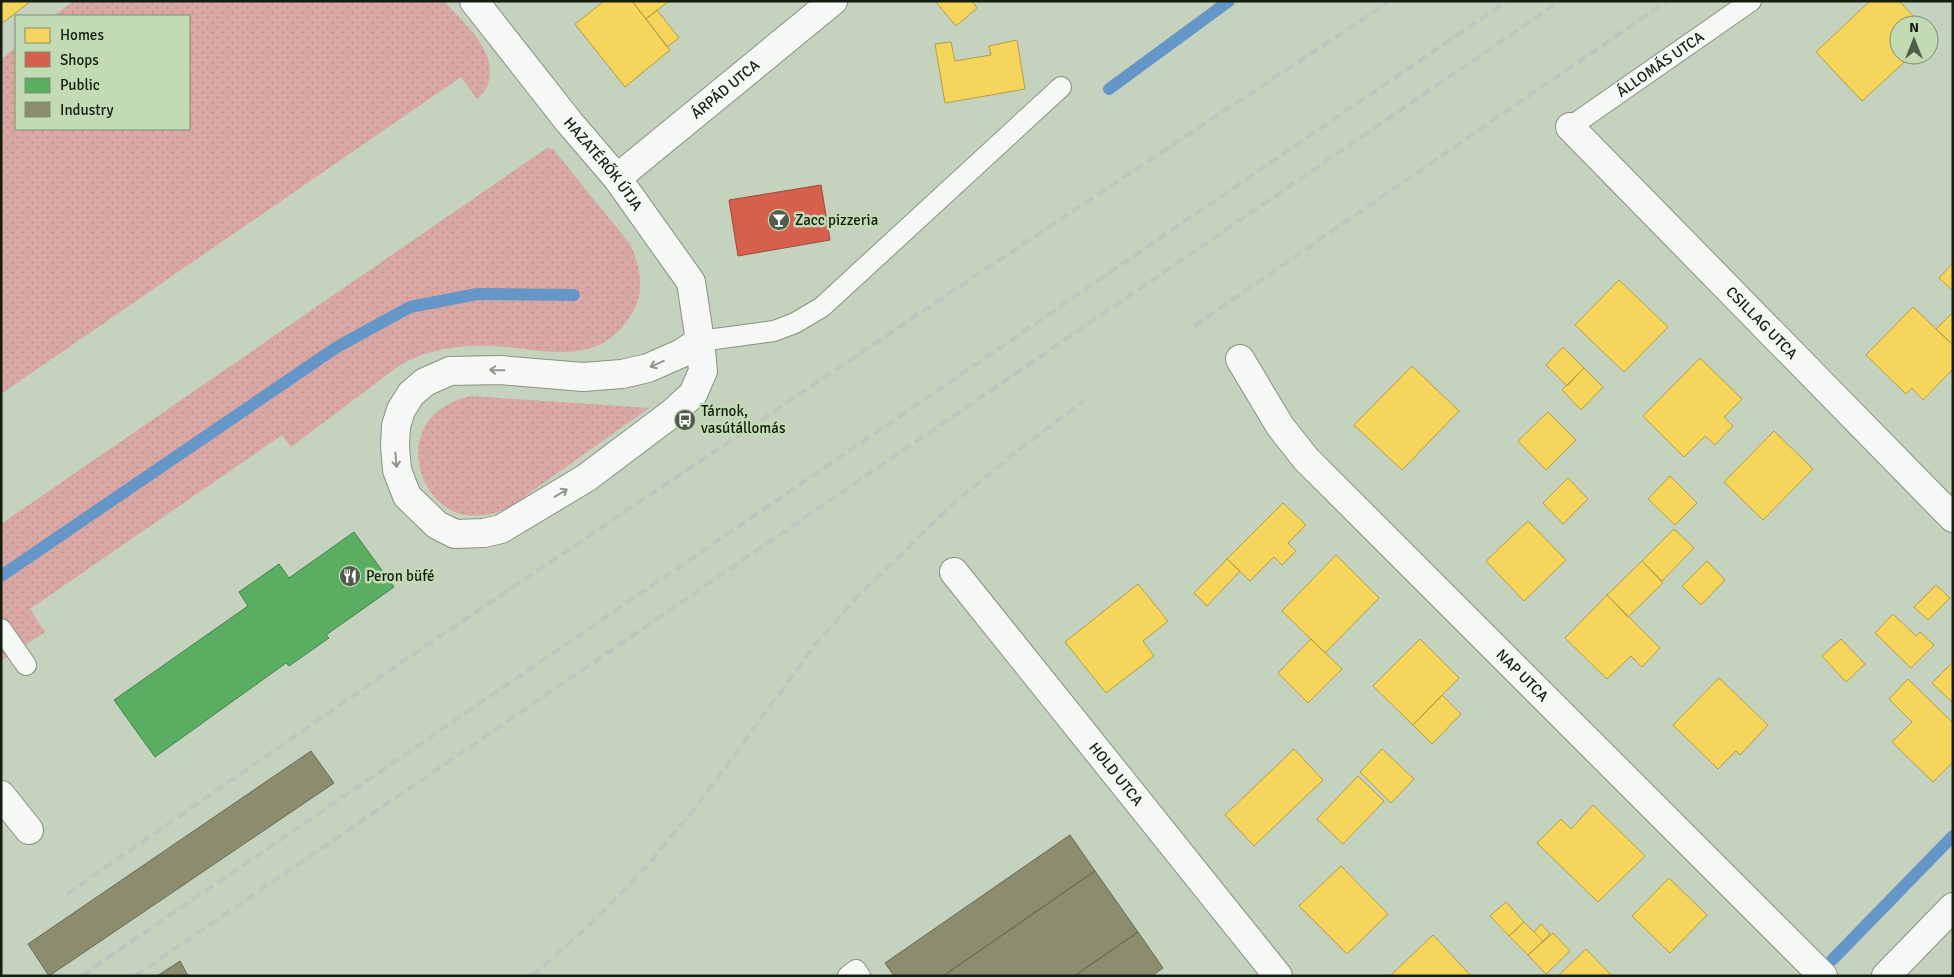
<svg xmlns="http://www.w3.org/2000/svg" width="1954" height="977" viewBox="0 0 1954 977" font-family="Signika,sans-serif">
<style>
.grass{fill:url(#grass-dots)}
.homes{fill:#f6d55c;stroke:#b29e45}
.shops{fill:#d6604d;stroke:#9c4c3a}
.public{fill:#5aae61;stroke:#458248}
.industry{fill:#8c8c6e;stroke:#686b52}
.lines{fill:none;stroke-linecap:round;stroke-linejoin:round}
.stream{stroke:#6496c8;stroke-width:12}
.lane-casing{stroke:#889282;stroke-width:22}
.street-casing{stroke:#889282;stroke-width:30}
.secondary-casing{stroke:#889282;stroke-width:30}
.lane{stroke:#f6f8f5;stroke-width:20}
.street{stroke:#f6f8f5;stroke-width:28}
.secondary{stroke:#f6f8f5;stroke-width:28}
.rail{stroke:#c1c5bf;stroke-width:4;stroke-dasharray:10 5;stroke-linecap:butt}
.oneway{stroke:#90958e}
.labels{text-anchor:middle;stroke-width:5;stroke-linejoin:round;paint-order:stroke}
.street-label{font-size:15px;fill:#141d0f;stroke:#c2dbb4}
.poi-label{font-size:15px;fill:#141d0f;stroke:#c2dbb4;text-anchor:start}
</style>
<defs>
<pattern id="grass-dots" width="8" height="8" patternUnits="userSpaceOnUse" patternTransform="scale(1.25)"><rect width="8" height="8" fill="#d9a8a4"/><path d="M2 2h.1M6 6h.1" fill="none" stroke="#b9908c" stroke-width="1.8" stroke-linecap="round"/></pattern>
</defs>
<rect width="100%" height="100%" fill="#c5d2bd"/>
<!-- grass -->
<path class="grass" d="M74 1H444C463 23 499 51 488 84 486 90 481 95 477 99L461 77 1 394V60L16 47V129H189V16H53Z
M547 148 553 149 630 244C640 266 646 290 632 313 595 377 531 342 473 346 447 347 423 352 400 365L291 447 282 435 30 609 45 632 1 661V524Z
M471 396 649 408 507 509C490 515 472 519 455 512 422 498 406 450 429 420 439 407 455 400 471 396Z"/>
<!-- homes -->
<path class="homes" d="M1 1H31L1 24Z
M604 1H632L670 50 625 87 575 24Z
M632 1H669L646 19Z
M935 1H972L977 8 956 26Z
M1870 1H1899L1922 25H1899V55H1912L1862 101 1816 52Z
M657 10 679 38 667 47 646 19Z
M1017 40 1025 89 945 103 935 44 951 42 955 61 991 55 989 46Z
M1953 263V291L1939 278Z
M1619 280 1668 327 1624 372 1575 325Z
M1913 307 1953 345V369L1923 400 1912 388 1906 394 1866 355Z
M1953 312V345L1936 329Z
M1563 347 1584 368 1567 386 1546 365Z
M1700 358 1742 399 1724 417 1733 426 1715 445 1705 436 1684 457 1643 416Z
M1412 366 1459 411 1402 470 1354 425Z
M1584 368 1603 387 1581 410 1562 390Z
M1548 412 1576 440 1546 470 1518 441Z
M1774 431 1813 469 1763 520 1724 482Z
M1670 476 1697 503 1675 525 1648 499Z
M1568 478 1588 499 1563 524 1543 503Z
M1283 503 1306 525 1288 543 1296 551 1282 565 1274 557 1250 581 1227 559Z
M1528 521 1566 560 1524 601 1486 561Z
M1674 529 1694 548 1662 581 1642 561Z
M1336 555 1379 598 1325 653 1282 611Z
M1227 559 1240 571 1207 606 1194 593Z
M1642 561 1663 583 1628 617 1607 595Z
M1707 561 1725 580 1701 605 1682 586Z
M1138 584 1168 621 1143 641 1154 656 1106 693 1065 642Z
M1936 585 1950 598 1928 620 1914 607Z
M1607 595 1660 648 1642 667 1631 656 1607 679 1565 638Z
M1893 614 1916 636 1920 632 1934 645 1911 668 1875 633Z
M1311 639 1342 669 1308 703 1278 673Z
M1420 639 1459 678 1413 725 1373 686Z
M1841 639 1865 664 1846 682 1822 656Z
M1953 662V703L1932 683Z
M1719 678 1768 725 1740 755 1736 751 1718 769 1673 725Z
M1908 679 1953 723V762L1933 782 1892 742 1912 722 1889 699Z
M1442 695 1461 714 1432 744 1413 725Z
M1294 749 1323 780 1254 846 1225 815Z
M1382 749 1414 779 1391 803 1360 772Z
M1358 776 1384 801 1343 844 1317 819Z
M1593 805 1645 856 1598 902 1537 843 1561 819 1571 829Z
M1341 866 1388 914 1347 954 1299 906Z
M1669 878 1707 915 1670 953 1632 916Z
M1506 902 1524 922 1509 936 1490 916Z
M1524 922 1543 941 1528 955 1509 936Z
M1541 924 1550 934 1543 941 1534 932Z
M1553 933 1570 951 1546 974 1528 955Z
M1433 935 1471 976H1390Z
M1586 949 1612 976H1558Z"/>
<!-- shops -->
<path class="shops" d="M821 185 830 240 738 256 729 200Z"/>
<!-- public -->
<path class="public" d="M354 532 394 587 326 635 329 638 289 666 286 663 155 757 114 700 248 606 239 592 279 564 289 578Z"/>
<!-- industry -->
<path class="industry" d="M311 751 334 783 49 976 28 944Z
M1070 835 1095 871 943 976H894L885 963Z
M1095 871 1138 932 1074 976H943Z
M1138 932 1163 968 1152 976H1074Z
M180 961 188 976H157Z"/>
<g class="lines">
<!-- stream -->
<path class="stream" d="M1109 89 1229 1
M1 576 337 347 410 307 477 294 574 295
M1832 960 1953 836"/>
<!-- lane casing -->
<g class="lane-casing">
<g id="lane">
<path id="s1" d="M1570 127 1751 1"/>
<path d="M700 341 774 331 795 323 822 307 1061 87"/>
<path d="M1 629 26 665"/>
<path d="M848 976 856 970 860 976"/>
</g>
</g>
<!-- street casing -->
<g class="street-casing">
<g id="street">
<path id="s2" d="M474 1 569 122 617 178 691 282 700 341 703 371 693 394 671 414 586 478 501 529 484 533 455 534 437 525 407 496 397 470 395 446 396 426 401 410 411 394 425 382 450 371 499 370 583 377 622 374 648 368 682 353 700 341"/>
<path id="s3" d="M1570 127 1953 518"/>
<path id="s4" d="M617 178 833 1"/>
<path id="s5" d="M1240 359 1280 426 1306 459 1823 976"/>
<path id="s6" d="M954 572 1278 976"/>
<path d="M1 795 29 830"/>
</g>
</g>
<!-- secondary casing -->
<g class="secondary-casing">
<path id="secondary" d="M1886 976 1953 907"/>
</g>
<!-- lane -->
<use href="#lane" class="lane"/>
<!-- street -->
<use href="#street" class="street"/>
<!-- secondary -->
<use href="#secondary" class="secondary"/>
<!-- rail -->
<path class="rail" d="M1194 326 1667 1
M67 894 415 653 996 262 1390 1
M81 976 1507 1
M135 976 1560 1
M532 976 594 921 647 866 699 803 815 645 859 595 956 501 1020 449 1084 401"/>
</g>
<!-- one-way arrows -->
<defs><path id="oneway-shaft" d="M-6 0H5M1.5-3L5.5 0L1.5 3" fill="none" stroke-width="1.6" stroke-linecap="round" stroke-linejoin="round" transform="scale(1.25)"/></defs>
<g class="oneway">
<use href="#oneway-shaft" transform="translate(657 364) rotate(156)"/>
<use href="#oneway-shaft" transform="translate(497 370) rotate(-179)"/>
<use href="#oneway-shaft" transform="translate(396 460) rotate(85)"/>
<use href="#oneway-shaft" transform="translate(561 493) rotate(-31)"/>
</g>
<!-- icons -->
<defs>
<g id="bar-disc" transform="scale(1.125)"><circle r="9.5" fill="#525c4c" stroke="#c2dbb4"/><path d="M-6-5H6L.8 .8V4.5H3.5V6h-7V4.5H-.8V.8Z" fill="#fff"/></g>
<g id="bus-disc" transform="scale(1.125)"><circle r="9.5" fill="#525c4c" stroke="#c2dbb4"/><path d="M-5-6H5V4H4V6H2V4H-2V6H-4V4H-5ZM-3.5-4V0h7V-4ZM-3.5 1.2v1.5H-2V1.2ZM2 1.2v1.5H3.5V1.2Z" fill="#fff"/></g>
<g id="restaurant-disc" transform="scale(1.125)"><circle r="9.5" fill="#525c4c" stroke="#c2dbb4"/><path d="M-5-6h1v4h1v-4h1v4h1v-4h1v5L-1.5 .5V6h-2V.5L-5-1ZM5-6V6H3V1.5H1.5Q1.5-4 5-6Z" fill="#fff"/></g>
</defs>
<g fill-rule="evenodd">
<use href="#bar-disc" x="779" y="220"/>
<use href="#bus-disc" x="685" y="420"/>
<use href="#restaurant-disc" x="350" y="576"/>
</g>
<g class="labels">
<!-- street labels -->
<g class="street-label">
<text dy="5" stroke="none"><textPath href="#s1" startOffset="110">ÁLLOMÁS UTCA</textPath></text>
<text dy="5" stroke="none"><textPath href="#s4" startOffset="140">ÁRPÁD UTCA</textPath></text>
<text dy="5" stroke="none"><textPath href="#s2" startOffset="208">HAZATÉRŐK ÚTJA</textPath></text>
<text dy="5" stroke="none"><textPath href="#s3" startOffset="274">CSILLAG UTCA</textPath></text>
<text dy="5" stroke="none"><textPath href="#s5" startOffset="426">NAP UTCA</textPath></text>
<text dy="5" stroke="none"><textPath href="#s6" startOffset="259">HOLD UTCA</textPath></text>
</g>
<!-- poi labels -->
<g class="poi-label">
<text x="795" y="225">Zacc pizzeria</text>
<text x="701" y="416">Tárnok,<tspan x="701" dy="17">vasútállomás</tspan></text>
<text x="366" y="581">Peron büfé</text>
</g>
</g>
<!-- border -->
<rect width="1954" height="977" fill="none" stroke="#141d0f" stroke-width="5"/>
<!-- legend -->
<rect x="15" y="15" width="175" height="115" fill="#c2dbb4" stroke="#7c8f72"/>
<rect x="25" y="28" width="25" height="15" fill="#f6d55c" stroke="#7c8f72"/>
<text x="60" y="40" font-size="15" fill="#141d0f">Homes</text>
<rect x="25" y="52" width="25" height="15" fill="#d6604d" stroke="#7c8f72"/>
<text x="60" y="65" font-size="15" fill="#141d0f">Shops</text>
<rect x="25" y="78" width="25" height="15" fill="#5aae61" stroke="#7c8f72"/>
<text x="60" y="90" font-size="15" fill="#141d0f">Public</text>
<rect x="25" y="102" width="25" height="15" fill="#8c8c6e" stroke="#7c8f72"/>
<text x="60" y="115" font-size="15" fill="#141d0f">Industry</text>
<!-- north arrow -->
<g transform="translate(1914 40)"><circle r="24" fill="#c2dbb4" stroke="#7c8f72"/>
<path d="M0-4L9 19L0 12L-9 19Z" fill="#525c4c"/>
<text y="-8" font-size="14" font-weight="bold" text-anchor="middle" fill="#141d0f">N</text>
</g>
</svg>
